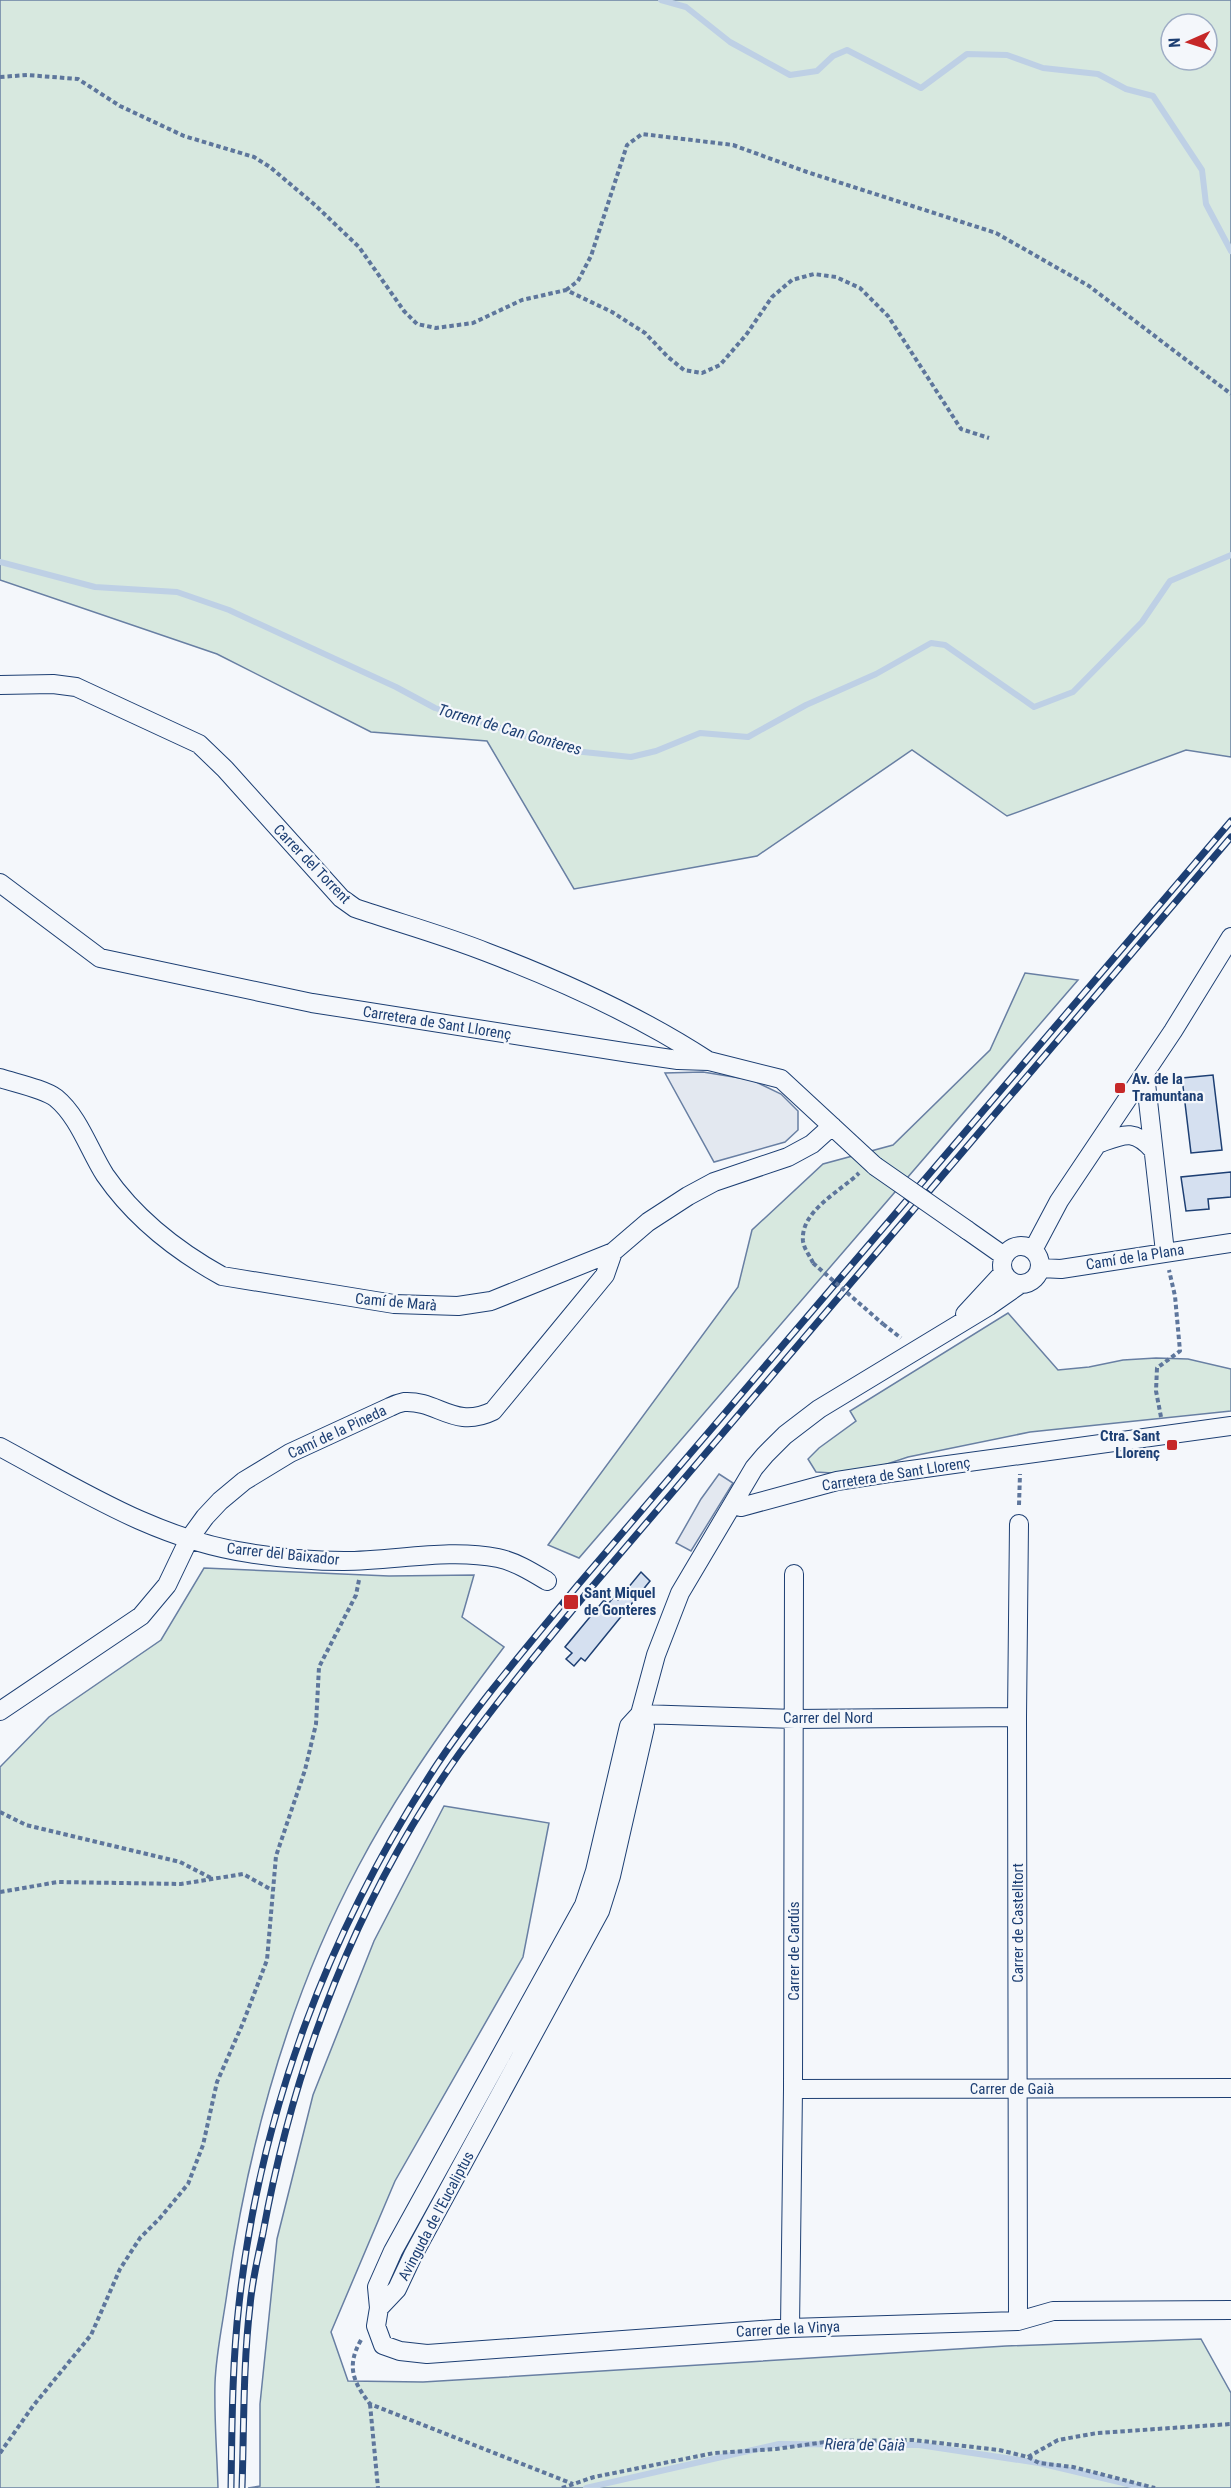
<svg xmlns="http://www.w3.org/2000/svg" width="1231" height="2488" viewBox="0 0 1231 2488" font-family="'Roboto Condensed',sans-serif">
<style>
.green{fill:#d7e8df;stroke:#687fa3;stroke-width:1.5;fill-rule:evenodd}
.parking{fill:#e3e8f0;stroke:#687fa3;stroke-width:1.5}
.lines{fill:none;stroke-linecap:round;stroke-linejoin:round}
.stream{stroke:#bed0e5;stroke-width:6}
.building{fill:#d5e0f0;stroke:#1d3f73;stroke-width:1.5}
.street-casing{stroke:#1d3f73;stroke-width:20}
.path{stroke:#5e769c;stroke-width:4;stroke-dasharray:4.5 3;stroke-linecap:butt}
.street{stroke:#f4f7fb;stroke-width:18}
.rail-casing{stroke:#1d3f73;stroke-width:7}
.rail{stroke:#f4f7fb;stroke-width:4.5;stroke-dasharray:14;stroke-linecap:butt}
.street-bridge-casing{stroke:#1d3f73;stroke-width:20;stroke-linecap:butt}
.path-bridge{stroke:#5e769c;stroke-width:4;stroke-dasharray:4.5 3;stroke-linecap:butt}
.street-bridge{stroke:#f4f7fb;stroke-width:18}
.poi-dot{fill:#c62828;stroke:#f4f7fb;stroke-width:2}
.labels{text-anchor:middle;stroke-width:4.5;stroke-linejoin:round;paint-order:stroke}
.street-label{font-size:15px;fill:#1d3f73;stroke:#f4f7fb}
.poi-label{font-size:15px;font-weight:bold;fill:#1d3f73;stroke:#f4f7fb;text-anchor:start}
.water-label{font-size:16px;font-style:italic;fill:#1d3f73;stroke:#f4f7fb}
</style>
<rect width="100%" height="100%" fill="#f4f7fb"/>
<!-- green -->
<path class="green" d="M0 0H1231V757L1186 750 1007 816 912 750 757 856 574 889 487 741 371 732 217 654 0 580ZM1171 24H1207V60H1171Z
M1025 973 1078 980 579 1558 548 1545 738 1287 752 1230 823 1164 893 1145 990 1050Z
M1008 1313 1058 1370 1089 1367 1123 1360 1156 1358 1188 1359 1231 1369V1411L1030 1432 908 1457 878 1467 832 1473 816 1472 808 1459 819 1448 856 1421 850 1411Z
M204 1568 389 1576 474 1575 462 1617 504 1647C451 1717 399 1789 358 1867 288 1999 248 2145 227 2293 223 2322 216 2353 215 2383 214 2418 217 2453 218 2488H0V1767L49 1717 161 1640Z
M444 1806 549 1823 523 1957 395 2181 331 2332 348 2381 423 2382 1006 2346 1201 2339 1231 2393V2488H248L260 2486V2404L277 2239 313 2095 374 1941Z"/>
<!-- parking -->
<path class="parking" d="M703 1072 752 1080 781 1094 798 1111V1130L785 1142 714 1162 665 1073Z
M719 1474 733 1483 691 1551 676 1543 701 1499Z"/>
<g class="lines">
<!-- stream -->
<path class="stream" d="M661 0 686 7 730 42 790 75 817 71 833 56 847 50 921 88 967 54 1007 55 1043 68 1098 74 1126 89 1153 96 1202 170 1206 204 1231 251
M0 562 95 587 177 592 229 610 396 687 435 708 574 751 631 757 656 751 700 733 748 737 806 705 876 674 931 643 945 645 1034 707 1073 692 1142 622 1170 581 1231 555
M586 2488 779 2444 919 2445 1039 2463 1144 2488"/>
</g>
<!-- building -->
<path class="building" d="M1213 1075 1222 1150 1191 1153 1182 1078Z
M1231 1172V1197L1208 1199 1209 1209 1186 1211 1181 1177Z
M641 1572 650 1581 585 1661 581 1658 574 1666 566 1659 572 1653 565 1647 604 1600 608 1604 614 1597 618 1600Z"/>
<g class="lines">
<!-- street casing -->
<g class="street-casing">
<path id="street" d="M0 685 53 684 76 687 199 744 225 769 341 898 355 908C399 923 443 935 486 952 562 981 638 1015 707 1060
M0 883 100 958 312 1003 630 1053 678 1060 709 1061 781 1079 875 1166
M1145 1074 1165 1252
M0 1078C15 1083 44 1089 56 1098 79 1117 89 1150 105 1175 134 1217 177 1251 222 1276L394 1304 458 1306 491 1301 613 1252 648 1222 688 1196 714 1182 788 1157 812 1144 832 1126
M1100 1143C1125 1134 1134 1129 1153 1150
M967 1230 1004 1256
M1002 1265a19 19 0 1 1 38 0a19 19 0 1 1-38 0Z
M1033 1250 1059 1201 1173 1031 1231 937
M1040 1268 1061 1269 1231 1243
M1019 1285 989 1306 819 1409 785 1435 765 1455 754 1468 680 1593 656 1655 640 1714 629 1726 595 1871 584 1905 393 2251 377 2287 379 2308 376 2326 383 2345 400 2351 427 2354 790 2328 1018 2321 1053 2311 1231 2310
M965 1314 1003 1273
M0 1447C80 1490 158 1540 249 1553 280 1558 313 1561 344 1561 395 1561 448 1548 498 1558 516 1562 532 1572 547 1581
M733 1505 741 1507 837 1481 889 1473 1231 1426
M0 1711 141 1616 167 1585 189 1539 205 1517 220 1501 244 1481 290 1453 390 1407C394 1405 399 1403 404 1402 438 1400 454 1430 493 1411L605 1275 613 1252
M640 1714 795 1719 1017 1717
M793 2089 1231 2088
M379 2308 397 2289 413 2255 600 1911 611 1876 645 1727 640 1714
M1018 2321 1017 1717 1019 1524
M790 2328 793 2089 794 1574"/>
</g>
<!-- path -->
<path class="path" d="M0 77 27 75 78 79 120 106 184 136 254 157 270 167 315 205 359 247 404 311 417 324 436 328 473 323 522 300 566 290 612 312 645 333 668 357 684 370 702 373 720 365 746 335 772 297 792 280 814 274 836 277 860 288 888 316 961 429 989 438
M566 290 578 281 591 256 627 145 642 134 733 145 807 172 996 233 1089 286 1231 394
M813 1263C810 1256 804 1249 803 1241 800 1211 841 1191 859 1173
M883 1324 901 1338
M1161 1417 1156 1391 1157 1368 1180 1351 1175 1296 1169 1270
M1019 1505 1020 1474
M0 1812 26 1825 180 1862 213 1879
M0 1892 58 1882 181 1884 243 1874 272 1890
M361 2340C346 2366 353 2382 370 2404L573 2484
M370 2404 378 2488
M0 2453 33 2406 91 2335 120 2269 140 2238 160 2218 188 2184 203 2145 217 2082 243 2023 267 1960 276 1856 305 1770 316 1724 319 1667 356 1595 359 1580
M1028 2457 1058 2440 1097 2433 1231 2424
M562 2488 594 2477 714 2453 776 2449 832 2441 913 2440 999 2450 1028 2457 1039 2463 1073 2467 1155 2488"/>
<!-- street -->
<use href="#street" class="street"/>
<!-- rail casing -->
<g class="rail-casing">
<path id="rail" d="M231 2488C232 2427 232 2365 239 2304 260 2111 330 1928 436 1766 478 1703 529 1645 577 1586L1231 821
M242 2488C244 2428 243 2366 250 2306 252 2281 258 2257 263 2233 294 2062 358 1896 459 1754 499 1699 542 1647 585 1595L1231 837"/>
</g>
<!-- rail -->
<use href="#rail" class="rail"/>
<!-- street-bridge casing -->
<g class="street-bridge-casing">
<path id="street-bridge" d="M875 1166 967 1230"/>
</g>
<!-- path-bridge -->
<path class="path-bridge" d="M813 1263 883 1324"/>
<!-- street-bridge -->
<use href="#street-bridge" class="street-bridge"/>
</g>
<!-- markers -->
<g class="poi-dot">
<rect x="1114" y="1082" width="12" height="12" rx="3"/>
<rect x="1166" y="1439" width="12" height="12" rx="3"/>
<rect x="563" y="1594" width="16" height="16" rx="3"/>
</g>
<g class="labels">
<!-- street labels -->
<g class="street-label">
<text transform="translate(312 864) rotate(46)" y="5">Carrer del Torrent</text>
<text transform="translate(437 1023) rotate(9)" y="5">Carretera de Sant Llorenç</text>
<text transform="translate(1135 1257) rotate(-9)" y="5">Camí de la Plana</text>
<text transform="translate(396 1302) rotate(5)" y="5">Camí de Marà</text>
<text transform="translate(337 1432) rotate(-25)" y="5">Camí de la Pineda</text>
<text transform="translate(896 1474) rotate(-9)" y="5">Carretera de Sant Llorenç</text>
<text transform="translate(283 1554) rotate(6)" y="5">Carrer del Baixador</text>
<text x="828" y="1723">Carrer del Nord</text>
<text transform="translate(1018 1923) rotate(-90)" y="5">Carrer de Castelltort</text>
<text transform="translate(794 1951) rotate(-90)" y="5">Carrer de Cardús</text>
<text x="1012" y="2094">Carrer de Gaià</text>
<text transform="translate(436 2216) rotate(-62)" y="5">Avinguda de l'Eucaliptus</text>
<text transform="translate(788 2329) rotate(-3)" y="5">Carrer de la Vinya</text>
</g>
<!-- poi labels -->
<g class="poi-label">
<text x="1132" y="1084">Av. de la<tspan x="1132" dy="17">Tramuntana</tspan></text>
<text x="1160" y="1441" text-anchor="end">Ctra. Sant<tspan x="1160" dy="17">Llorenç</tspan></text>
<text x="584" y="1598">Sant Miquel<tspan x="584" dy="17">de Gonteres</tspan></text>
</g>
<!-- water labels -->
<g class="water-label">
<text transform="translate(510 729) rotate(16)" y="6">Torrent de Can Gonteres</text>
<text transform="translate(865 2444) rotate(1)" y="6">Riera de Gaià</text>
</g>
</g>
<!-- north arrow -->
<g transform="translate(1189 42) rotate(267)"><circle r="28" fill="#f4f7fb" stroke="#9eadc5" stroke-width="1.5"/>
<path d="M0-4.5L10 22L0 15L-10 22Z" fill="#c62828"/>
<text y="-9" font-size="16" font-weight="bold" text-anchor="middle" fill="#1d3f73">N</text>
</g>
</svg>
